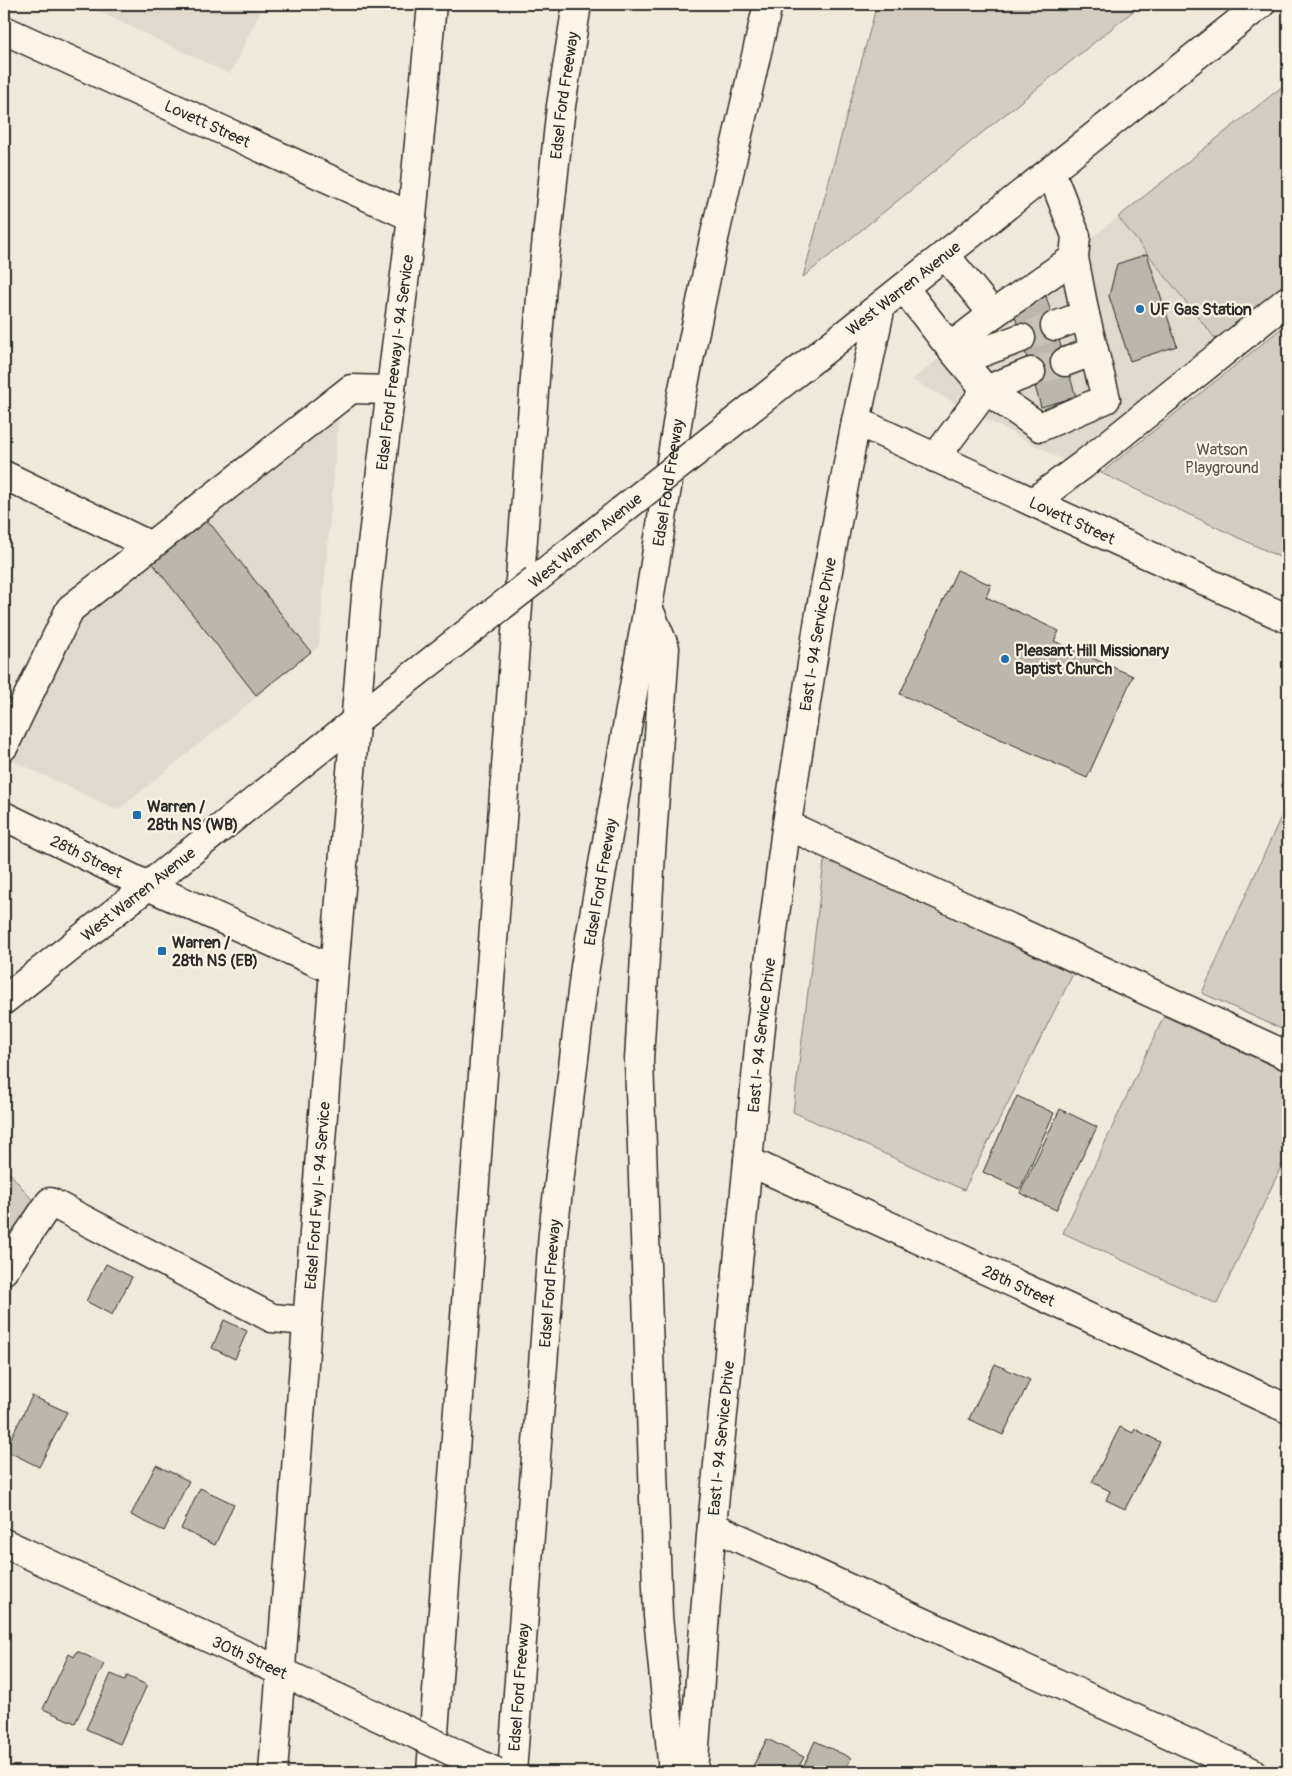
<svg xmlns="http://www.w3.org/2000/svg" width="1292" height="1776" viewBox="0 0 1292 1776" font-family="Pangolin,sans-serif">
<style>
.built{fill:#e0dacc}
.green{fill:#d2cdc0;stroke:#7e7c76}
.building{fill:#bcb7ac;stroke:#2b2b2b}
.lines{fill:none;stroke-linecap:round;stroke-linejoin:round}
.minor-tunnel{stroke:#c8c3b7;stroke-width:28;stroke-dasharray:28 14;stroke-linecap:butt}
.minor-casing{stroke:#2b2b2b;stroke-width:31}
.major-casing{stroke:#2b2b2b;stroke-width:31}
.highway-casing{stroke:#2b2b2b;stroke-width:31}
.minor{stroke:#fcf5e5;stroke-width:28}
.major{stroke:#fcf5e5;stroke-width:28}
.highway{stroke:#fcf5e5;stroke-width:28}
.minor-bridge-casing{stroke:#2b2b2b;stroke-width:31;stroke-linecap:butt}
.major-bridge-casing{stroke:#2b2b2b;stroke-width:31;stroke-linecap:butt}
.minor-bridge{stroke:#fcf5e5;stroke-width:28}
.major-bridge{stroke:#fcf5e5;stroke-width:28}
.poi-dot{fill:#1f6fb2;stroke:#fcf5e5;stroke-width:2}
.labels{text-anchor:middle;stroke-width:4.5;stroke-linejoin:round;paint-order:stroke}
.street-label{font-size:16px;fill:#2b2b2b;stroke:#fcf5e5}
.poi-label{font-size:16px;font-weight:bold;fill:#2b2b2b;stroke:#fcf5e5;text-anchor:start}
.park-label{font-size:16px;fill:#555450;stroke:#fcf5e5}
</style>
<rect width="100%" height="100%" fill="#efe9da"/>
<filter id="ink" filterUnits="userSpaceOnUse"><feTurbulence type="fractalNoise" baseFrequency=".02" numOctaves="2"/><feDisplacementMap in="SourceGraphic" scale="10" xChannelSelector="R" yChannelSelector="G"/><feConvolveMatrix kernelMatrix="1 2 1 2 8 2 1 2 1" color-interpolation-filters="sRGB"/></filter>
<g filter="url(#ink)">
<!-- built -->
<path class="built" d="M83 4H264L230 74Z
M1118 217 1218 342 1069 463 912 380Z
M339 415 319 646 118 810 9 759 77 615Z"/>
<!-- green -->
<path class="green" d="M877 4H1142L803 277Z
M1288 82V286L1218 342 1118 217Z
M1288 323V561L1101 473Z
M1288 801V1032L1202 993Z
M825 854 1075 970 964 1190 793 1112Z
M1164 1016 1288 1073V1152L1217 1304 1063 1233Z
M4 1166 39 1208 4 1256Z"/>
<!-- building -->
<path class="building" d="M1147 254 1177 346 1130 361 1109 296 1117 264Z
M1046 296 1076 397 1041 407 1012 306Z
M205 517 311 652 256 695 150 560Z
M957 570 991 585 986 597 1059 631 1054 641 1133 676 1087 778 900 694Z
M1017 1096 1054 1113 1020 1189 983 1172Z
M1060 1109 1097 1127 1056 1210 1020 1193Z
M106 1264 132 1277 112 1315 86 1301Z
M224 1320 247 1331 235 1359 212 1348Z
M995 1364 1030 1380 1003 1435 969 1419Z
M32 1396 67 1412 39 1467 5 1450Z
M1120 1427 1133 1433 1135 1429 1160 1442 1125 1509 1106 1500 1110 1491 1092 1482Z
M156 1465 189 1481 164 1531 131 1515Z
M200 1488 234 1504 215 1545 181 1529Z
M77 1651 104 1664 75 1723 43 1709 69 1654 74 1657Z
M111 1674 125 1680 127 1676 147 1685 120 1744 86 1729Z
M767 1739 804 1757 796 1772H750Z
M815 1741 851 1758 844 1772H801Z"/>
<g class="lines">
<!-- minor-tunnel -->
<path class="minor-tunnel" d="M1021 338 1055 326
M1031 372 1065 362"/>
<!-- minor casing -->
<g class="minor-casing">
<g id="minor">
<path id="s1" d="M4 30 412 217"/>
<path d="M945 255 993 314"/>
<path d="M904 288 944 340 986 390 1040 427 1106 399 1085 315 1074 258 1076 236 1051 172"/>
<path d="M1055 326 1085 315"/>
<path d="M950 347 993 314 1074 258"/>
<path d="M961 360 1021 338"/>
<path d="M1065 362 1094 351"/>
<path id="s2" d="M856 421 1288 619"/>
<path d="M935 458 986 390 1031 372"/>
<path d="M4 475 151 546"/>
<path d="M1033 502 1083 465 1288 300"/>
<path d="M4 746 70 609 351 389 391 390"/>
<path id="s3" d="M4 816 148 886 334 970"/>
<path d="M787 825 1288 1056"/>
<path id="s4" d="M748 1161 1288 1409"/>
<path d="M4 1270 50 1202 272 1318 307 1321"/>
<path d="M712 1526 1252 1772"/>
<path id="s5" d="M4 1543 338 1698"/>
</g>
</g>
<!-- major casing -->
<g class="major-casing">
<g id="major">
<path id="s6" d="M802 368 1261 4"/>
<path d="M535 580 621 511"/>
<path id="s7" d="M4 1000 397 688"/>
<path id="s8" d="M273 1772 334 970 367 585 412 217 432 4"/>
<path id="s9" d="M693 1772 711 1535 748 1161 761 1026 785 836 820 613 856 421 881 306"/>
</g>
</g>
<!-- highway casing -->
<g class="highway-casing">
<g id="highway">
<path d="M648 607 665 648 651 853 639 1060 658 1616 673 1772"/>
<path id="s10" d="M431 1772 542 284 561 106 577 4"/>
<path id="s11" d="M512 1772 553 1233 585 967 648 607 681 399 715 234 768 4"/>
</g>
</g>
<!-- minor -->
<use href="#minor" class="minor"/>
<!-- major -->
<use href="#major" class="major"/>
<!-- highway -->
<use href="#highway" class="highway"/>
<!-- minor-bridge casing -->
<g class="minor-bridge-casing">
<path id="minor-bridge" d="M338 1698 496 1772"/>
</g>
<!-- major-bridge casing -->
<g class="major-bridge-casing">
<path id="major-bridge" d="M621 511 802 368
M397 688 535 580"/>
</g>
<!-- minor-bridge -->
<use href="#minor-bridge" class="minor-bridge"/>
<!-- major-bridge -->
<use href="#major-bridge" class="major-bridge"/>
</g>
</g>
<!-- markers -->
<g class="poi-dot">
<circle cx="1140" cy="309" r="5"/>
<circle cx="1005" cy="659" r="5"/>
<rect x="132" y="810" width="10" height="10" rx="2.5"/>
<rect x="157" y="946" width="10" height="10" rx="2.5"/>
</g>
<g class="labels">
<!-- street labels -->
<g class="street-label">
<text dy="6" stroke="none"><textPath href="#s10" startOffset="1682">Edsel Ford Freeway</textPath></text>
<text dy="6" stroke="none"><textPath href="#s1" startOffset="224">Lovett Street</textPath></text>
<text dy="6" stroke="none"><textPath href="#s6" startOffset="129">West Warren Avenue</textPath></text>
<text dy="6" stroke="none"><textPath href="#s8" startOffset="1415">Edsel Ford Freeway I- 94 Service</textPath></text>
<text dy="6" stroke="none"><textPath href="#s11" startOffset="1300">Edsel Ford Freeway</textPath></text>
<text dy="6" stroke="none"><textPath href="#s2" startOffset="238">Lovett Street</textPath></text>
<text transform="translate(585 540) rotate(-39)" y="6">West Warren Avenue</text>
<text dy="6" stroke="none"><textPath href="#s9" startOffset="1145">East I- 94 Service Drive</textPath></text>
<text dy="6" stroke="none"><textPath href="#s3" startOffset="92">28th Street</textPath></text>
<text dy="6" stroke="none"><textPath href="#s11" startOffset="895">Edsel Ford Freeway</textPath></text>
<text dy="6" stroke="none"><textPath href="#s7" startOffset="171">West Warren Avenue</textPath></text>
<text dy="6" stroke="none"><textPath href="#s9" startOffset="740">East I- 94 Service Drive</textPath></text>
<text dy="6" stroke="none"><textPath href="#s8" startOffset="578">Edsel Ford Fwy I- 94 Service</textPath></text>
<text dy="6" stroke="none"><textPath href="#s11" startOffset="490">Edsel Ford Freeway</textPath></text>
<text dy="6" stroke="none"><textPath href="#s4" startOffset="298">28th Street</textPath></text>
<text dy="6" stroke="none"><textPath href="#s9" startOffset="335">East I- 94 Service Drive</textPath></text>
<text dy="6" stroke="none"><textPath href="#s5" startOffset="271">30th Street</textPath></text>
<text dy="6" stroke="none"><textPath href="#s11" startOffset="85">Edsel Ford Freeway</textPath></text>
</g>
<!-- poi labels -->
<g class="poi-label">
<text x="1150" y="315">UF Gas Station</text>
<text x="1015" y="656">Pleasant Hill Missionary<tspan x="1015" dy="18">Baptist Church</tspan></text>
<text x="147" y="812">Warren /<tspan x="147" dy="18">28th NS (WB)</tspan></text>
<text x="172" y="948">Warren /<tspan x="172" dy="18">28th NS (EB)</tspan></text>
</g>
<!-- park labels -->
<g class="park-label">
<text x="1222" y="455">Watson<tspan x="1222" dy="18">Playground</tspan></text>
</g>
</g>
<!-- margin -->
<rect width="1292" height="1776" fill="none" stroke="#fcf5e5" stroke-width="20"/>
<rect x="10" y="10" width="1272" height="1756" fill="none" stroke="#2b2b2b" stroke-width="2" filter="url(#ink)"/>
</svg>
